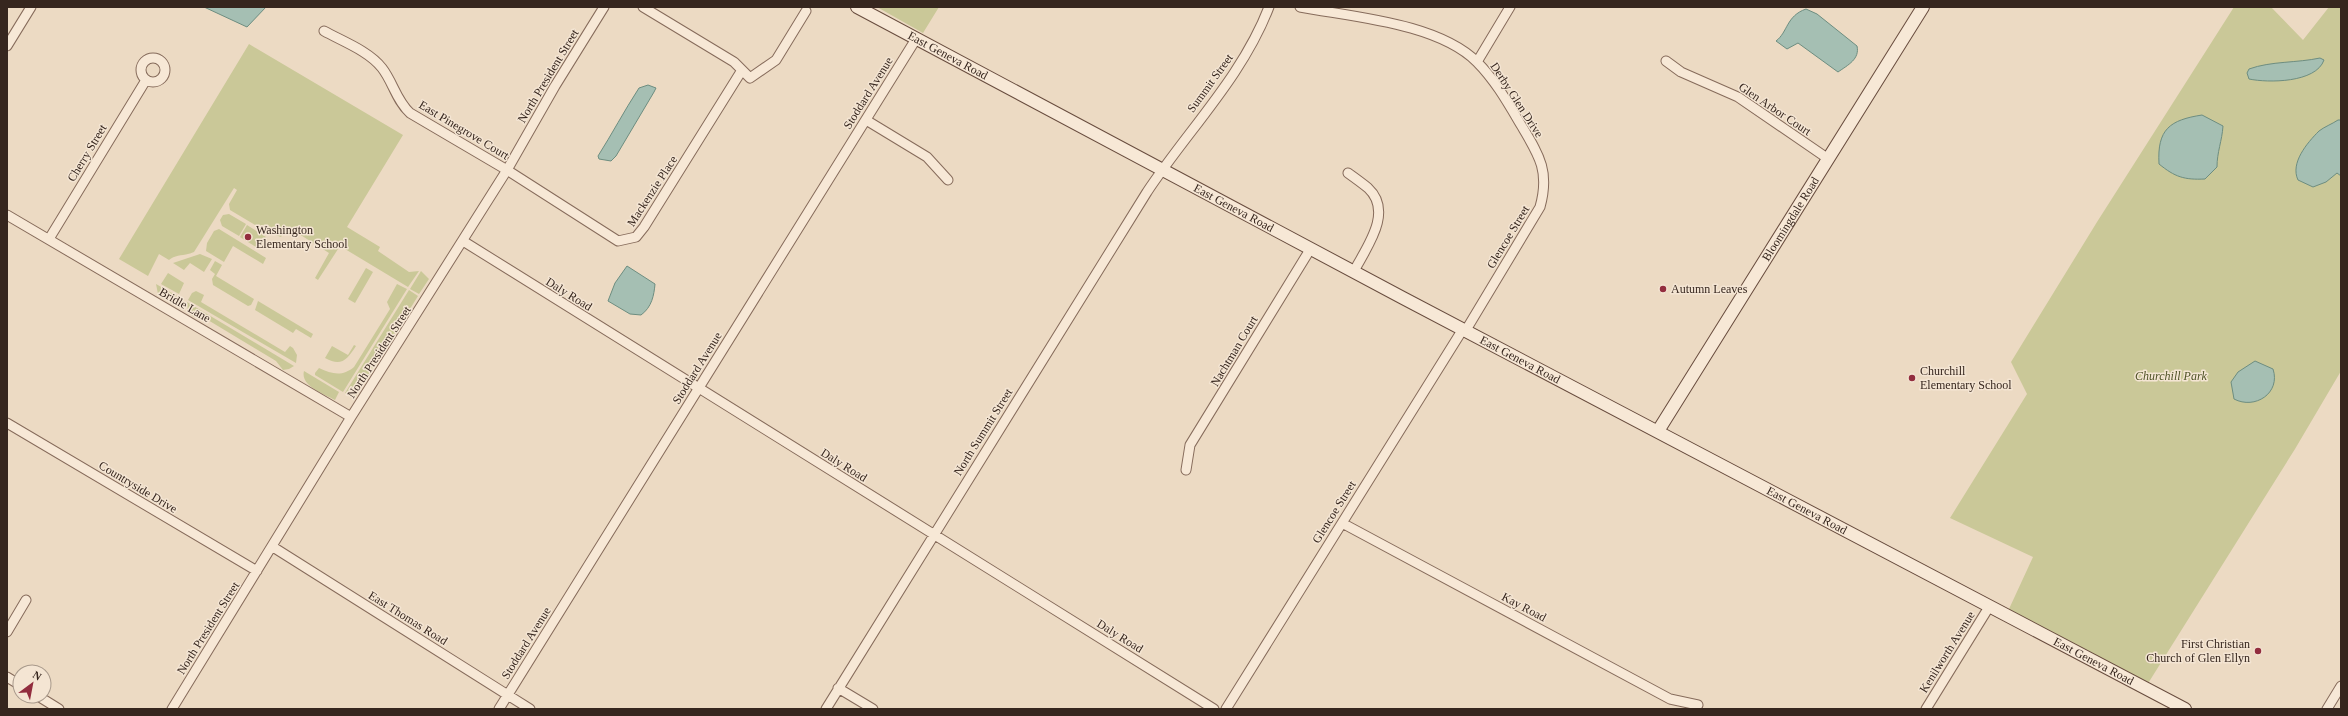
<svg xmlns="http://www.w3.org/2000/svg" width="2348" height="716" viewBox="0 0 2348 716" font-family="'Times New Roman',serif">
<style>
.green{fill:#cac898}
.water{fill:#a5bfb3;stroke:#6d8d80}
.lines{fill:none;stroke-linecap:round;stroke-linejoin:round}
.street-casing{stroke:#866b5b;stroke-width:11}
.secondary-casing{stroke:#684c3e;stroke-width:14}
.street{stroke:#f7e8d6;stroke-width:9}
.secondary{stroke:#f7e8d6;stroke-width:12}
.poi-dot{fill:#922d3e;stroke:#f4e5d3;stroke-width:1.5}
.labels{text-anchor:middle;stroke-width:3;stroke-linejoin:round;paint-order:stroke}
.street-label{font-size:12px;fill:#36261e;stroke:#f4e5d3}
.poi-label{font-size:12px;fill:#36261e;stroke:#f4e5d3;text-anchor:start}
.park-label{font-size:12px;font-style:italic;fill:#4e5226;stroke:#f4e5d3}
</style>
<rect width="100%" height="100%" fill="#ecdac3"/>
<!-- green -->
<path class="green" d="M877 7H939L923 33Z
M2234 7H2271L2303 40 2329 7H2341V371L2295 449 2147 685 2009 609 2033 557 1950 518 2027 394 2011 362 2097 222Z
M249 44 403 135 347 227 380 247 378 251 409 272 419 271 408 287 340 246 318 280 315 278 329 253 288 227 281 237 267 232 230 210 229 204 237 190 234 188 194 252C186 256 176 254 169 260L159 254 148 276 119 259Z
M229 214 246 224 239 236 222 226 220 220 223 215Z
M247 225 266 237 259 249 240 237Z
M219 229 266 258 263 264 233 246 224 262 206 251 207 243 214 231Z
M200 254 212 259 204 272 190 263 184 270 173 263Z
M215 261 222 265 216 276 254 299 251 305 248 306 213 285 212 279 215 274 210 270Z
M366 268 373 272 355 303 348 299Z
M421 271 429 279 419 294 410 289Z
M168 273 184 283 179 294 161 284Z
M156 284 177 296 165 299 158 294Z
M397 284 407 289 343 392 315 375V373L319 368C332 374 342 377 354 367L390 309 387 302Z
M409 290 418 296 354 399 345 393Z
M196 291 204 295 201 302 285 352 290 346 293 348 297 355 296 363 188 300 192 293Z
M258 301 313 334 311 338 296 329 293 333 255 310Z
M187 302 294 366 289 369 283 370 276 361 193 311 194 317 188 312Z
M354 345 356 346C347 360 341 367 325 358L332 346 348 355Z
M304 371 339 392 335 400C324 394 300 386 304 371Z"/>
<!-- water -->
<path class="water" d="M204 7H266L247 27Z
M1806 9 1817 14 1857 46C1860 59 1848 65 1838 72L1798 43 1787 49 1776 41C1788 32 1786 16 1806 9Z
M2320 58 2324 60C2316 83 2268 83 2249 79L2247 73 2249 69C2271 61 2297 63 2320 58Z
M648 85 656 88 654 92 616 156 611 161 599 159 598 156C612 134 624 111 639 88Z
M2202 115 2223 126C2222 141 2217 152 2217 167L2205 179C2184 180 2175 177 2159 164 2157 129 2170 120 2202 115Z
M2338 120H2341V176L2337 173 2326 182 2313 187 2298 180C2290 163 2307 143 2319 131 2324 127 2332 124 2338 120Z
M627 266 655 284C654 295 652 307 641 315L630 314 608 301 615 283Z
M2255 361 2273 369C2281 393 2255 410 2234 399L2231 382 2238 372Z"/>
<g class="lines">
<!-- street casing -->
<g class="street-casing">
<path id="street" d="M643 7 734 62 750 78 776 60 806 11
M1300 7C1353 17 1438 23 1477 62 1495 80 1508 103 1521 125 1539 155 1550 171 1540 207L1466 330
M324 31C342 41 369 51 382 68 393 82 396 100 410 113L507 170 618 241 636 237 644 227 742 70
M7 46 31 7
M141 70a12 12 0 1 1 24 0a12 12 0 1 1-24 0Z
M1666 61 1681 72 1738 97 1827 158
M1477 62 1510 7
M866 120 927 157 948 180
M1348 173C1355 178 1362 183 1368 188 1394 212 1366 248 1354 271
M7 215 351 417
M49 239 146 80
M463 241 1214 709
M7 423 257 571
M1186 470 1190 445 1311 248
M1342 523 1670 699 1698 705
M273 547 530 709
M7 632 26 600
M7 677 20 685
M838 688 873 709
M38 696 59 709
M172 709 351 417 507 170 555 86 604 7
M499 709 916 39
M826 709 1147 192C1188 130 1242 77 1269 7
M1226 709 1463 329
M1926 709 1989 607
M2327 709 2341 686"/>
</g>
<!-- secondary casing -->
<g class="secondary-casing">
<g id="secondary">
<path id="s1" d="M857 7 1403 298 2185 709"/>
<path id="s2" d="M1658 431 1923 7"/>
</g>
</g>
<!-- street -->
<use href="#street" class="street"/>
<!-- secondary -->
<use href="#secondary" class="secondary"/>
</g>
<!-- markers -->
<g class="poi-dot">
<circle cx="248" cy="237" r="4"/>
<circle cx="1663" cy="289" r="4"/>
<circle cx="1912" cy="378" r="4"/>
<circle cx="2258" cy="651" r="4"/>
</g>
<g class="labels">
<!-- street labels -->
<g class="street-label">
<text dy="4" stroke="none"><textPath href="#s1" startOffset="103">East Geneva Road</textPath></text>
<text transform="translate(548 76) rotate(-59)" y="4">North President Street</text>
<text transform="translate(1210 83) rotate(-54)" y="4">Summit Street</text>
<text transform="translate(868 93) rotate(-58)" y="4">Stoddard Avenue</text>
<text transform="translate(1517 100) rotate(57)" y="4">Derby Glen Drive</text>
<text transform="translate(1775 109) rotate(34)" y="4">Glen Arbor Court</text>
<text transform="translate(464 130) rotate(31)" y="4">East Pinegrove Court</text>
<text transform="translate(87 153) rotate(-59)" y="4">Cherry Street</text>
<text transform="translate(652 191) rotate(-57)" y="4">Mackenzie Place</text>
<text dy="4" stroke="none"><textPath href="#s1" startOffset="427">East Geneva Road</textPath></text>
<text dy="4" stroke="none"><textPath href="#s2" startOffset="250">Bloomingdale Road</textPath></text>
<text transform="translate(1508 237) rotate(-59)" y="4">Glencoe Street</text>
<text transform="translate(569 294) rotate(32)" y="4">Daly Road</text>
<text transform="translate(185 305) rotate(30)" y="4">Bridle Lane</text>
<text transform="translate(1234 351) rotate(-59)" y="4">Nachtman Court</text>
<text transform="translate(379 352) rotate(-57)" y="4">North President Street</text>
<text dy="4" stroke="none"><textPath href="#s1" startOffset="751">East Geneva Road</textPath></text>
<text transform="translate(697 368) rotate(-58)" y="4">Stoddard Avenue</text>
<text transform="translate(983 432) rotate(-58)" y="4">North Summit Street</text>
<text transform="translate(844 465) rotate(32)" y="4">Daly Road</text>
<text transform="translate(138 487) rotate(31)" y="4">Countryside Drive</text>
<text dy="4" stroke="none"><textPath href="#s1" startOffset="1075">East Geneva Road</textPath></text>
<text transform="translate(1334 512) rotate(-58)" y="4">Glencoe Street</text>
<text transform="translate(1524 607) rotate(28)" y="4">Kay Road</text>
<text transform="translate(408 618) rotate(32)" y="4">East Thomas Road</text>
<text transform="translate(208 628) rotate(-58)" y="4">North President Street</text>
<text transform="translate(1120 636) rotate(32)" y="4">Daly Road</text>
<text transform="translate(526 643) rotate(-58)" y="4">Stoddard Avenue</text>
<text transform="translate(1947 652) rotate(-58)" y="4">Kenilworth Avenue</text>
<text dy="4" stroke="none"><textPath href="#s1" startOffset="1399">East Geneva Road</textPath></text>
</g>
<!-- poi labels -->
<g class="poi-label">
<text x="256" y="234">Washington<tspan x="256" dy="14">Elementary School</tspan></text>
<text x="1671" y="293">Autumn Leaves</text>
<text x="1920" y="375">Churchill<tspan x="1920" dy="14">Elementary School</tspan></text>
<text x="2250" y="648" text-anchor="end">First Christian<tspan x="2250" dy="14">Church of Glen Ellyn</tspan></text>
</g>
<!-- park labels -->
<g class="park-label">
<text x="2171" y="380">Churchill Park</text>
</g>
</g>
<!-- border -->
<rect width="2348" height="716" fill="none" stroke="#36261e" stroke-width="16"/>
<!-- north arrow -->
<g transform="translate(32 684) rotate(32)"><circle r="19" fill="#f4e5d3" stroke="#a8998b"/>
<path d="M0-3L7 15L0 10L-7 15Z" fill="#922d3e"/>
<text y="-6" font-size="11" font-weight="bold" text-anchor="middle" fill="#36261e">N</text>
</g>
</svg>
